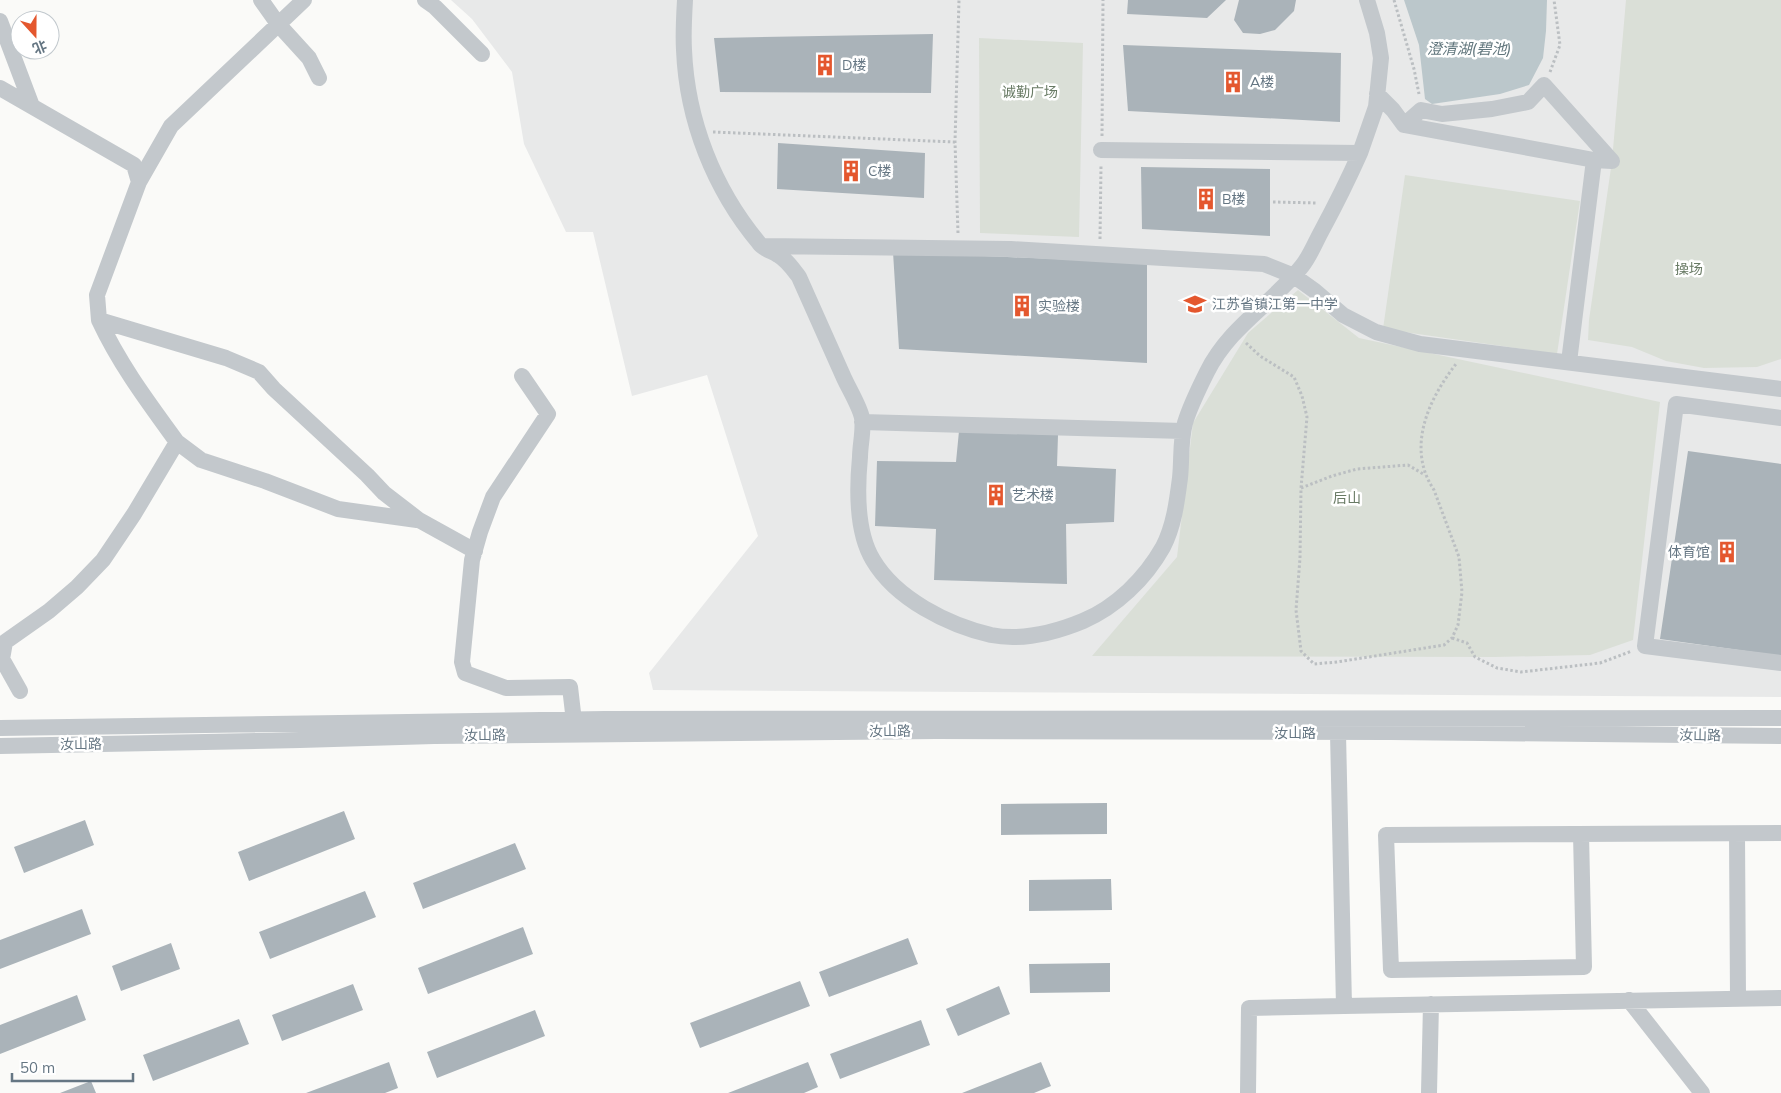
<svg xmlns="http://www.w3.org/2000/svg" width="1781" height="1093" viewBox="0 0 1781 1093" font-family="Mulish,'Noto Sans SC',sans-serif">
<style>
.built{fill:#e8e9e9}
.green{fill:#dadfd7}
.water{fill:#bbc7cb}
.building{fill:#aab3b9}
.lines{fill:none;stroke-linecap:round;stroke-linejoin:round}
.path{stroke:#bbbfc2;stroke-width:3;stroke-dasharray:2.5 2.5;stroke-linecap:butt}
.minor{stroke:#c3c8cc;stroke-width:16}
.labels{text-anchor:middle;stroke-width:5;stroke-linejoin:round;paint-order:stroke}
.poi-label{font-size:14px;fill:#657683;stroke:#fff;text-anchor:start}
.park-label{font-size:14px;fill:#687a64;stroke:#fff}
.street-label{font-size:14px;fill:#657683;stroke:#fff}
.water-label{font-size:15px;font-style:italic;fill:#60757c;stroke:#fff}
</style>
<rect width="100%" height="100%" fill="#fafaf8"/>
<!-- built -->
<path class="built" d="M451 0H1781V697L653 690 649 673 758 536 707 375 632 396 593 232H566L524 144 512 72 472 19Z"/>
<!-- green -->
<path class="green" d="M1626 0H1781V359L1757 367 1704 368 1666 361 1632 347 1588 340 1589 320 1612 161Z
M979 38 1083 43 1079 237 980 233Z
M1405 175 1580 201 1557 354 1383 329Z
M1298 290 1359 338 1660 402 1633 640 1590 655 1494 657 1092 656 1177 557 1193 423 1248 333Z"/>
<!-- water -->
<path class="water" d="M1404 0H1547L1546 31 1543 58 1529 85 1500 94 1432 104 1425 99 1419 45Z"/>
<!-- building -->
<path class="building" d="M1128 0H1226L1207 18 1127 14Z
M1239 0H1296L1294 11 1275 30 1260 34 1243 33 1234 20Z
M933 34 931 93 720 92 714 38Z
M1123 45 1341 53 1340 122 1128 111Z
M778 143 925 153 924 198 777 189Z
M1141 167 1270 169V236L1142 229Z
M893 252 1147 263V363L899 349Z
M959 431 1058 435 1057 466 1116 469 1114 522 1066 524 1067 584 934 580 936 529 875 526 877 461 956 462Z
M1688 451 1781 464V656L1660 639Z
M1107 803V834L1001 835V804Z
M344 811 355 839 249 881 238 852Z
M85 820 94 845 24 873 14 847Z
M515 843 526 869 423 909 413 883Z
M1111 879 1112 910 1029 911V880Z
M365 891 376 917 270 959 259 932Z
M82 909 91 934 0 969V940Z
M523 927 533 954 428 994 418 968Z
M908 938 918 964 829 997 819 972Z
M171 943 180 969 121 991 112 966Z
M1110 963V992L1030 993 1029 964Z
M800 981 810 1006 700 1048 690 1023Z
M353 984 363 1010 282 1041 272 1015Z
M999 986 1010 1014 958 1036 946 1009Z
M77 995 86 1020 0 1054V1025Z
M535 1010 545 1036 437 1078 427 1052Z
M239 1019 249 1044 153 1081 143 1055Z
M921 1020 930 1045 840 1079 830 1054Z
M389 1062 398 1088 385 1093H306Z
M808 1062 818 1087 804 1093H728Z
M1041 1062 1051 1086 1034 1093H962Z
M91 1081 96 1093H60Z"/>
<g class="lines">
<!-- path -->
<path class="path" d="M1394 0 1414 69 1419 94
M1550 72 1560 45 1554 0
M713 132 955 142
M1102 136 1103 0
M1273 202 1318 203
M958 233 955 142 959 0
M1100 239 1101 165
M1246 343 1260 356 1294 377 1302 396 1307 417 1301 488 1300 558 1296 610 1301 651 1314 664 1337 662 1444 645 1452 638 1458 625 1462 592 1459 557 1434 490C1406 448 1428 400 1456 364
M1301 488 1332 476 1357 469 1408 465 1425 475
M1452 638 1467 643 1475 657 1497 668 1521 672 1600 663 1632 651"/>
<!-- minor -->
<path class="minor" d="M261 0 278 24 309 58 319 78
M425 0 435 7 482 54
M685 0C684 17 683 33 684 50 687 121 714 189 759 243 763 249 772 251 778 255 787 260 793 269 799 277 814 311 829 344 844 378 849 389 860 407 862 418 864 430 860 445 860 457 857 488 856 532 873 560 896 599 948 625 991 635 1022 641 1054 633 1083 621 1116 607 1145 579 1163 547 1174 526 1177 501 1180 478 1182 460 1180 441 1185 423 1190 406 1199 388 1207 372 1230 326 1272 304 1302 266 1310 256 1315 243 1321 232 1335 206 1348 180 1360 153
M0 21 32 106
M0 88 134 165 139 182 97 295 99 320 226 358 259 372 274 389 367 475 384 493 419 520 475 551
M1377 94 1393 110 1404 125 1594 160 1612 161 1544 85 1528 102 1492 109 1442 114 1421 110 1404 125
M1101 150 1360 153 1376 107 1381 58 1377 33 1367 0
M139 182 171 126 304 0
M763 246 1011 249 1264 264 1294 276 1315 291 1343 315 1376 332 1420 344 1781 389
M1569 362 1594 160
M522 376 548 414 493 497 480 532 472 560 462 662 465 673 506 688 570 687 575 730
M1781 418 1676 404 1645 646 1781 663
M862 422 1183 431
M177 442 201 460 265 481 338 509 417 520
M20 691 2 659 5 642 49 611 77 587 103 560 134 514 177 442C148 402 120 365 99 320
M0 728 605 719 1781 718
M0 746 300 740 434 736 936 731 1391 732 1781 736
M1581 834 1584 967 1391 970 1386 835 1781 833
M1737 834 1738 998
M1629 1000 1702 1093
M1344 1006 1781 998
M1248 1093 1249 1008 1344 1006 1338 733
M1429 1093 1431 1004"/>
</g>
<!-- icons -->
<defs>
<g id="building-bare" transform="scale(1.725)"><path d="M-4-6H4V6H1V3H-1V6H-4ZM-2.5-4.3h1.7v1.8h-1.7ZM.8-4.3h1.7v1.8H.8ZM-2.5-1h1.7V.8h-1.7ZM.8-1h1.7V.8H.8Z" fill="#e4572e" stroke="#fff" stroke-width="2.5" paint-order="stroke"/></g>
<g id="school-bare" transform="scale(1.725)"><path d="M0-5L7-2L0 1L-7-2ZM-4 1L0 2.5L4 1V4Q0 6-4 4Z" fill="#e4572e" stroke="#fff" stroke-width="2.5" paint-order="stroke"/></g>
</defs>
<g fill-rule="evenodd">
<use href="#building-bare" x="825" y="65"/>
<use href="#building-bare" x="1233" y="82"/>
<use href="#building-bare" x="851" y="171"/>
<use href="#building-bare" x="1206" y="199"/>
<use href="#school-bare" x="1195" y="304"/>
<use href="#building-bare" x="1022" y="306"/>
<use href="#building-bare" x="996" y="495"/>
<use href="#building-bare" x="1727" y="552"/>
</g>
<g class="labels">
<!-- poi labels -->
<g class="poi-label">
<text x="842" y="70">D楼</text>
<text x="1250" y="87">A楼</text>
<text x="868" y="176">C楼</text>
<text x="1222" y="204">B楼</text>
<text x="1212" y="309">江苏省镇江第一中学</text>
<text x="1038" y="311">实验楼</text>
<text x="1012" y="500">艺术楼</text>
<text x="1710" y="557" text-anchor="end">体育馆</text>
</g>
<!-- park labels -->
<g class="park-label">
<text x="1030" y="97">诚勤广场</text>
<text x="1689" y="274">操场</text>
<text x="1347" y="503">后山</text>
</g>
<!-- street labels -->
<g class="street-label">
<text transform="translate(890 731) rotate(-1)" y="5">汝山路</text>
<text x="1295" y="738">汝山路</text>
<text transform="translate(485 735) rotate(-1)" y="5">汝山路</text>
<text transform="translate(1700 735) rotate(1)" y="5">汝山路</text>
<text transform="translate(81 744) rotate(-1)" y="5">汝山路</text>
</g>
<!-- water labels -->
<g class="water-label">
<text x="1469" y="54">澄清湖(碧池)</text>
</g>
</g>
<!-- north arrow -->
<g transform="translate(35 35) rotate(159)"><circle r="24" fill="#ffffff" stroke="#c1c8cd"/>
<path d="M0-4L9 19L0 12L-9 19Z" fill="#e4572e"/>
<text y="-8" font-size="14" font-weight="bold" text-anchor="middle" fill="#657683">北</text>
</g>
<!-- scale -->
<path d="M12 1073v8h121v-8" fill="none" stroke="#657683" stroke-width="2.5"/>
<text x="20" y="1073" font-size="15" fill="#657683" stroke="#ffffff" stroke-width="4" paint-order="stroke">50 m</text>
</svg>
